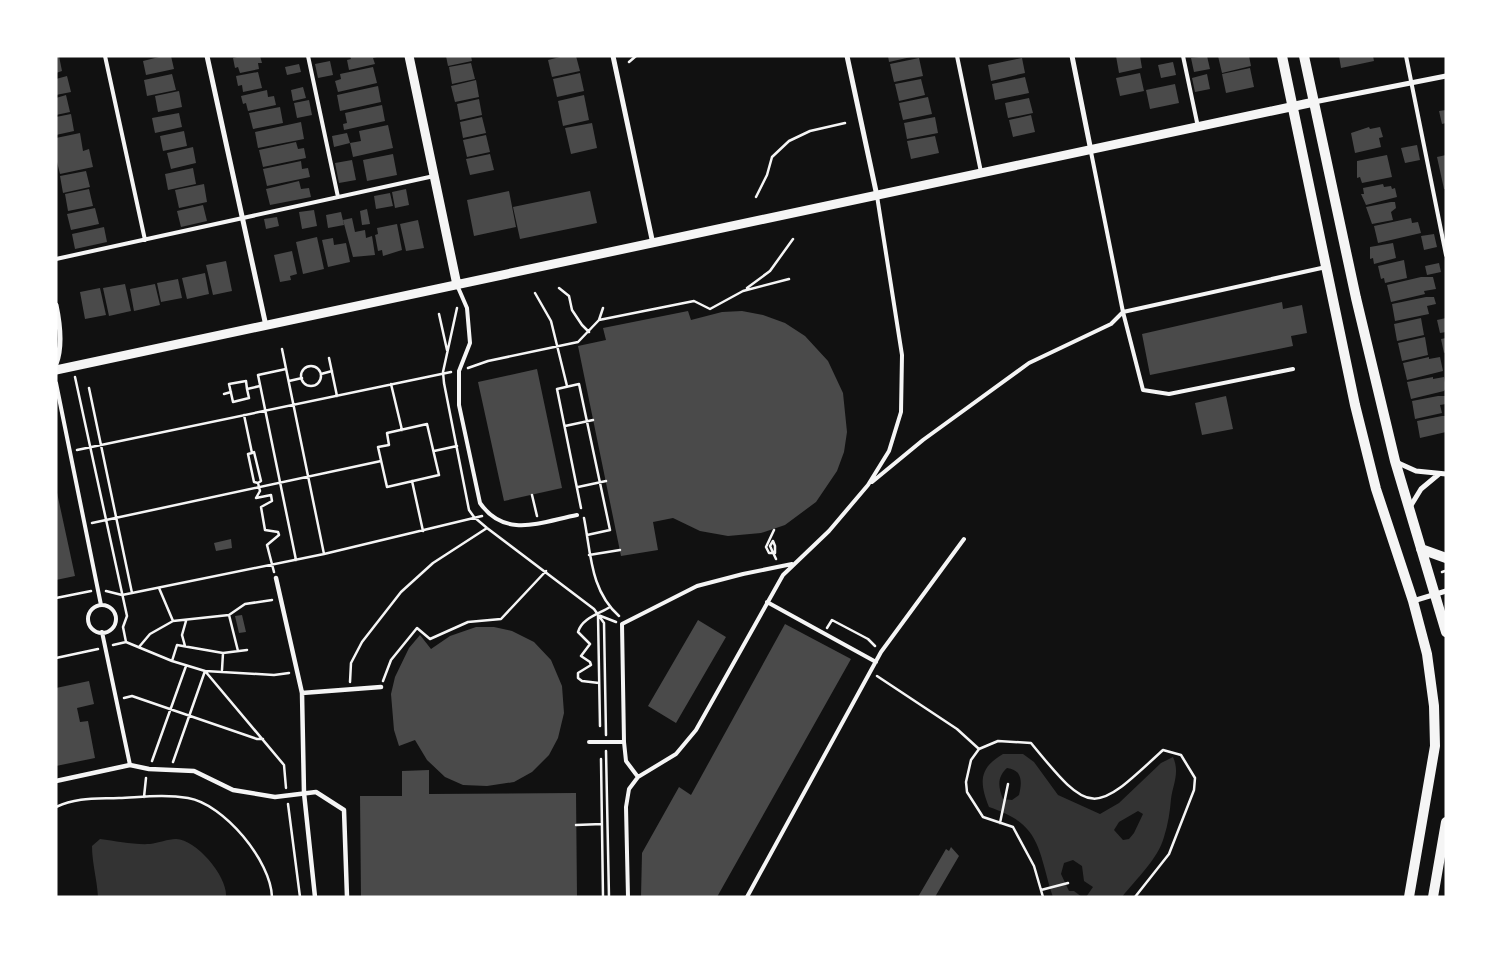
<svg xmlns="http://www.w3.org/2000/svg" width="1502" height="953" viewBox="0 0 1502 953" font-family="'Source Sans 3',sans-serif">
<style>
.water{fill:#333;fill-rule:evenodd}
.building{fill:#4a4a4a}
.lines{fill:none;stroke-linecap:round;stroke-linejoin:round}
.path{stroke:#f5f5f5;stroke-width:2.5}
.service{stroke:#f5f5f5;stroke-width:4}
.pedestrian{stroke:#f5f5f5;stroke-width:4.5}
.minor{stroke:#f5f5f5;stroke-width:5}
.tertiary{stroke:#f5f5f5;stroke-width:9}
.secondary{stroke:#f5f5f5;stroke-width:10}
</style>
<rect width="100%" height="100%" fill="#111"/>
<!-- water -->
<path class="water" d="M1003 754H1023L1034 762 1058 795 1100 814 1119 803 1161 763 1173 757C1180 773 1173 784 1171 799 1170 812 1168 824 1164 837 1158 859 1136 879 1122 897H1086L1093 887 1084 881 1082 866 1073 860 1064 863 1061 874 1069 891H1074L1082 897H1053C1049 887 1047 876 1044 866 1035 830 1023 819 989 807 979 782 979 768 1003 754ZM1007 768C1023 770 1022 783 1019 795L1012 800 1003 799C998 787 997 777 1007 768ZM1138 811 1143 814 1134 833 1129 839 1123 840 1114 830 1119 822Z
M100 839C116 841 134 845 150 844 158 843 168 839 176 839 197 840 228 877 226 897H98C97 879 92 863 92 846Z"/>
<!-- building -->
<path class="building" d="M56 56H59L62 71 56 73Z
M163 56H171L174 69 146 75 143 61Z
M241 56H260L262 63H258L259 69 240 73 238 67 235 68 233 58Z
M350 56H377V57L373 58 375 64 349 70 347 60 351 59Z
M446 56H471L472 61 448 66Z
M564 56H576L580 71 552 77 548 60Z
M888 56H911V57L889 62Z
M1116 56H1140L1142 68 1119 73Z
M1207 56 1210 69 1194 72 1191 58Z
M1218 56H1249L1251 66 1222 73Z
M1339 56H1373L1374 61 1341 68Z
M919 58 923 76 894 82 890 64Z
M1022 58 1025 73 991 81 988 65Z
M330 61 333 75 318 78 315 64Z
M1173 62 1176 75 1161 78 1158 65Z
M471 63 475 79 452 84 449 67Z
M299 64 301 72 287 75 285 67Z
M373 67 377 83 338 92 335 81 341 79 340 74Z
M1250 68 1254 87 1226 93 1222 74Z
M258 72 262 88 243 92 242 85 238 86 236 76Z
M580 73 584 91 557 97 553 79Z
M1140 73 1144 91 1120 96 1116 78Z
M172 74 176 90 147 96 144 80Z
M1207 74 1210 89 1195 92 1192 78Z
M67 76 71 92 56 95V79Z
M1025 77 1029 93 995 100 992 84Z
M921 79 925 95 899 101 895 84Z
M476 80 479 97 455 102 451 86Z
M1175 84 1179 103 1150 109 1146 90Z
M378 86 381 102 340 111 337 95Z
M303 87 306 98 293 101 291 90Z
M267 90 268 97 274 96 276 105 248 111 246 103 243 104 241 96Z
M179 91 182 107 158 112 155 96Z
M66 95 70 112 56 115V98Z
M584 95 589 120 563 126 558 101Z
M928 97 932 114 903 120 899 103Z
M1029 98 1033 113 1008 118 1005 103Z
M479 99 482 115 460 120 457 104Z
M309 100 312 115 297 118 294 103Z
M382 105 385 121 344 130 343 124 347 123 345 113Z
M280 107 283 123 253 129 249 113Z
M1446 110V123L1442 124 1439 111Z
M179 113 182 127 155 133 152 118Z
M71 114 74 131 56 135V117Z
M1031 115 1035 132 1013 137 1009 120Z
M482 117 486 133 463 138 460 122Z
M935 117 938 133 907 139 904 123Z
M301 122 304 139 258 148 255 132Z
M592 123 597 148 571 154 565 128Z
M388 125 393 148 353 157 350 143 361 141 359 131Z
M1369 127 1370 129 1380 127 1383 137 1379 138 1381 147 1355 153 1351 133Z
M184 131 187 146 163 151 160 136Z
M80 133 83 151 89 149 93 167 60 174 56 158V138Z
M347 133 350 143 334 147 332 136Z
M486 135 490 152 467 157 463 140Z
M935 136 939 153 911 159 907 141Z
M296 142 298 149 304 148 306 158 263 167 259 150Z
M1417 145 1420 160 1405 163 1401 148Z
M193 147 196 163 171 169 167 153Z
M393 154 397 175 367 181 363 160Z
M490 154 494 170 470 175 466 159Z
M1387 155 1392 177 1362 183 1360 177 1357 178V161Z
M1446 155V189H1444L1437 157Z
M352 160 356 180 339 183 335 163Z
M301 161 302 169 308 168 310 177 267 186 263 169Z
M193 168 196 184 168 190 165 174Z
M86 171 90 187 63 193 60 176Z
M299 181 301 189 309 188 311 197 270 205 266 189Z
M204 184 207 202 179 208 175 190Z
M1383 184 1384 187 1391 186 1392 189 1395 188 1397 197 1366 205 1361 194H1364L1363 188Z
M89 189 93 206 68 211 65 194Z
M406 189 409 205 395 208 392 192Z
M509 191 516 227 474 236 467 200Z
M590 191 597 223 520 239 513 207Z
M390 193 393 206 376 209 374 196Z
M1391 202H1395L1396 208 1391 212 1393 220 1372 224 1366 207Z
M203 205 207 221 181 227 177 211Z
M95 208 99 224 71 230 67 214Z
M367 209 370 224 362 225 360 211Z
M314 210 317 226 302 229 299 212Z
M341 212 344 225 328 228 326 215Z
M277 217 279 226 266 229 264 219Z
M352 218 355 232 365 230 366 238 372 236 375 255 353 257 343 220Z
M1411 218 1412 223 1418 222 1421 233 1378 243 1374 226Z
M418 220 424 248 406 251 400 224Z
M397 224 402 250 383 256 382 250 378 251 375 235 378 234 377 228Z
M104 227 107 242 75 249 72 234Z
M1434 234 1437 247 1424 250 1421 236Z
M317 237 324 269 303 274 296 242Z
M333 238 334 245 346 243 350 262 328 267 322 240Z
M1393 243 1396 258 1374 264 1373 258 1370 259V247Z
M292 251 297 274 290 276 291 280 280 282 274 255Z
M1404 260 1407 278 1385 283 1384 278 1381 279 1378 266Z
M226 261 232 291 213 295 206 265Z
M1439 263 1441 272 1427 275 1425 266Z
M205 273 209 294 187 299 182 278Z
M1421 277H1433L1436 289 1424 291 1425 294 1391 302 1387 285Z
M178 279 182 298 161 302 157 283Z
M125 284 131 311 109 316 103 288Z
M155 284 160 305 134 311 130 289Z
M100 288 106 315 85 319 80 292Z
M1426 297H1434L1436 304 1427 306 1429 314 1395 321 1392 304Z
M1282 302 1283 309 1302 305 1307 333 1291 336 1293 346 1150 375 1142 334Z
M688 311 691 320 722 312 742 311 763 315 785 323 805 336 828 361 843 393 847 432 844 452 837 471 816 502 785 525 761 533 728 536 700 531 673 518 653 522 658 550 621 556 578 346 606 340 603 328Z
M1421 318 1424 335 1397 341 1394 324Z
M1446 318V332L1440 333 1437 320Z
M1425 337 1428 355 1402 361 1398 343Z
M1446 338V352L1444 353 1441 339Z
M1429 357V359L1440 357 1443 371 1407 380 1403 363Z
M537 369 562 488 504 501 478 382Z
M1433 377V379L1444 377 1446 388 1444 391 1411 399 1407 382Z
M1226 396 1233 429 1202 435 1195 403Z
M1438 396H1446V404L1440 405 1442 413 1415 419 1412 401Z
M1442 416H1446V432L1420 438 1417 421Z
M56 488 75 576 56 580Z
M231 539 232 548 216 551 214 543Z
M242 615 246 632 239 633 235 616Z
M698 620 726 637 676 723 648 706Z
M785 624 851 659 717 897H641L642 853 679 787 691 795Z
M476 627H494L512 631 534 642 551 660 562 686 564 713 558 738 549 755 532 772 514 782 487 786 463 785 445 777 427 760 415 740 399 746 394 730 391 694 395 677 409 648 420 635 431 649 450 636Z
M89 681 94 704 77 708 80 722 88 721 95 758 56 766V688Z
M429 770V794L576 793 577 897H361L360 796H402V771Z
M951 847 959 856 935 897H918L946 849 949 851Z"/>
<g class="lines">
<!-- path -->
<path class="path" d="M629 62 636 56
M756 197 767 175 772 157 789 141 810 131 845 123
M559 288 569 296 572 310 582 325 589 332
M747 288 770 271 793 239
M535 293 551 321 567 386
M457 308 443 372 444 383 469 510 474 517 487 528 594 609 604 623 606 735
M439 314 447 350
M599 320 694 301 710 309 743 291 789 279
M282 349 324 554
M329 358 337 396
M301 376a10 10 0 1 1 20 0a10 10 0 1 1-20 0Z
M468 368 488 361 578 342 599 320 603 308
M286 369 258 375 296 560
M321 374 332 371
M75 377 127 616 123 627 126 642
M289 381 302 378
M391 384 402 430
M89 388 132 593
M247 389 249 398 233 402 229 384 246 381 247 389 260 386
M224 394 231 392
M244 415 252 453 254 452 261 481 258 483 260 491 256 498 271 495 272 501 261 507 265 530 278 532 279 535 267 545 274 572
M427 424 439 475 387 487 378 447 389 445 387 433Z
M565 426 593 420
M77 450 451 372
M434 451 457 446
M252 453 248 454 254 482 258 483
M412 481 423 531
M578 487 606 481
M532 495 537 516
M581 508 557 389 579 384 610 530 587 535
M584 518C591 553 590 590 619 616
M92 523 381 461
M774 530 766 547 769 553H775V546L773 541 770 546 776 559
M589 555 620 550
M1442 572 1445 571
M159 588 173 621
M106 591 122 595 132 593 324 554 482 516
M56 598 91 591
M229 615 238 651
M598 615 600 726
M598 615 616 622
M827 628 832 620 868 639 875 646
M113 645 126 642 172 661 205 671 274 675 289 673
M185 646 182 635 186 621
M139 647 150 634 173 621 229 615 245 604 272 600
M56 658 98 649
M172 661 177 645 223 653 247 650
M222 670 223 653
M205 671 284 765 286 788
M877 676 957 729 979 749
M383 681 391 660 417 628 430 639 468 622 501 619 546 571
M350 682 351 663 362 642 401 592 433 563 487 528
M599 683 582 681 578 678V673L591 665 590 662 581 656 590 644 578 632C582 618 599 614 610 607
M124 698 132 696 257 739H263
M606 751 609 897
M601 759 603 897
M152 761 186 666
M173 762 205 671
M144 797 146 778
M288 804 300 897
M56 807C77 797 97 799 119 798 142 797 165 794 188 798 224 804 271 861 272 897
M1000 823 1008 784
M576 825 602 824
M1041 890 1068 883
M1043 897 1034 866 1013 827 983 817 967 792 966 782 971 760 979 749 998 741 1031 743C1092 818 1094 814 1163 750L1181 755 1195 778 1194 790 1169 854 1135 897"/>
<!-- service -->
<path class="service" d="M105 56 145 240
M308 56 338 197
M957 56 981 172
M1183 56 1198 127
M1406 56 1446 255
M1091 152 1123 312 1143 390 1169 394 1293 369
M56 259 434 176
M457 285 467 308 470 343 459 371V405L480 503C505 539 541 522 577 515
M56 383 101 605
M872 482 923 440 1029 363 1111 324 1123 312 1326 267
M767 602 876 662
M88 619a14 14 0 1 1 28 0a14 14 0 1 1-28 0Z
M102 632 130 765
M589 742H624L626 761 638 777
M624 742 622 624 697 586 743 574 792 564
M628 897 626 807 629 789 638 777 676 754 696 730 783 575 829 531 868 485 889 451 901 412 902 355 877 196
M747 897 881 652 964 539"/>
<!-- pedestrian -->
<path class="pedestrian" d="M276 578 302 693
M56 781 130 765 149 769 194 771 233 790 275 797 316 792 344 810 347 897
M315 897 304 793 302 693 381 687"/>
<!-- minor -->
<path class="minor" d="M207 56 266 326
M613 56 653 244
M847 56 877 196
M1072 56 1091 151
M1314 102 1446 76
M56 305C60 324 63 346 56 364
M1396 462 1416 471 1446 474
M1410 507 1421 489 1439 474
M1413 601 1446 591"/>
<!-- tertiary -->
<path class="tertiary" d="M409 56 457 285
M56 370 1314 102"/>
<!-- secondary -->
<path class="secondary" d="M1282 56 1355 405 1376 489 1413 601 1427 654 1434 706 1435 746 1409 897
M1304 56 1356 298 1395 461 1446 632
M1421 549 1446 558
M1433 897 1446 822"/>
</g>
<!-- border -->
<rect width="1502" height="953" fill="none" stroke="#ffffff" stroke-width="115"/>
</svg>
